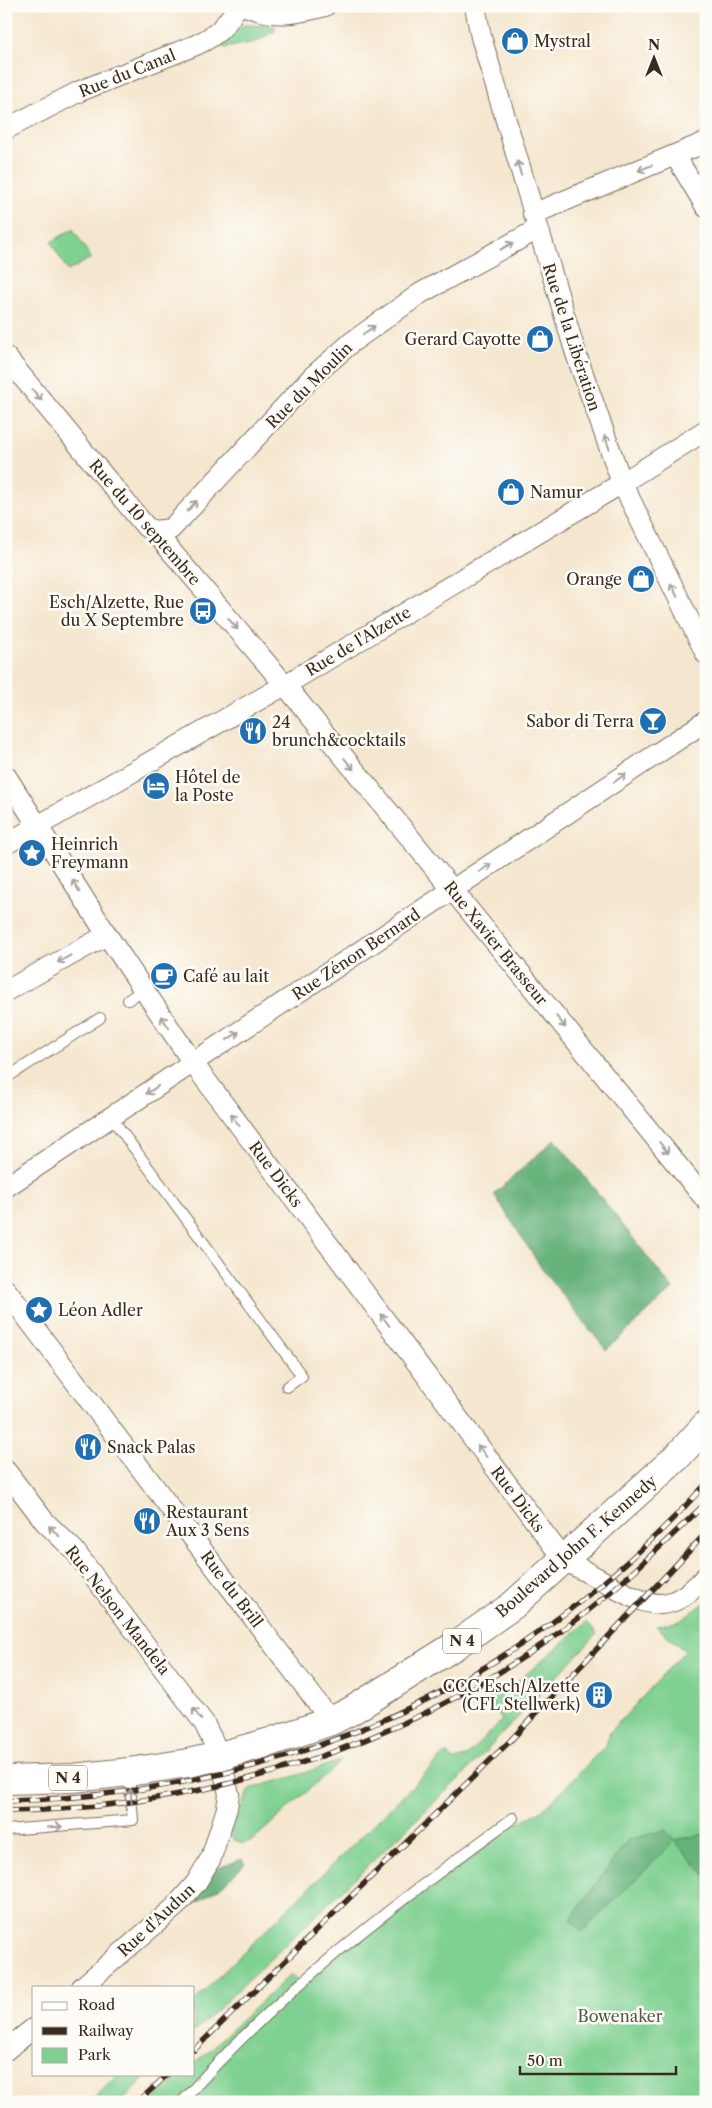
<svg xmlns="http://www.w3.org/2000/svg" width="712" height="2108" viewBox="0 0 712 2108" font-family="'Libre Caslon Text',serif">
<style>
.green{fill:#7fd091;stroke:#5d7d58}
.forest{fill:#67b27b;stroke:#516e4c}
.lines{fill:none;stroke-linecap:round;stroke-linejoin:round}
.lane-casing{stroke:#7c6c5c;stroke-width:12}
.street-casing{stroke:#7c6c5c;stroke-width:22}
.primary-casing{stroke:#7c6c5c;stroke-width:30}
.lane{stroke:#fff;stroke-width:10}
.street{stroke:#fff;stroke-width:20}
.primary{stroke:#fff;stroke-width:28}
.rail-casing{stroke:#3b2a1e;stroke-width:5.5}
.rail{stroke:#fdfcf7;stroke-width:4;stroke-dasharray:11;stroke-linecap:butt}
.oneway{stroke:#a79f9a}
.labels{text-anchor:middle;stroke-width:5;stroke-linejoin:round;paint-order:stroke}
.shield{fill:#fdfcf7;stroke:#75695f;stroke-width:1}
.shield-label{font-size:15px;font-weight:bold;fill:#3b2a1e}
.poi-label{font-size:16px;fill:#3b2a1e;stroke:#fdfcf7;text-anchor:start}
.street-label{font-size:16px;fill:#3b2a1e;stroke:#fdfcf7}
.park-label{font-size:16px;fill:#4f5c40;stroke:#fdfcf7}
</style>
<rect width="100%" height="100%" fill="#fdfcf7"/>
<filter id="ink" filterUnits="userSpaceOnUse"><feTurbulence type="fractalNoise" baseFrequency=".02" numOctaves="2"/><feDisplacementMap in="SourceGraphic" scale="10" xChannelSelector="R" yChannelSelector="G"/><feConvolveMatrix kernelMatrix="1 2 1 2 8 2 1 2 1" color-interpolation-filters="sRGB"/></filter>
<filter id="wash" filterUnits="userSpaceOnUse"><feTurbulence type="fractalNoise" baseFrequency=".0096" numOctaves="4" result="noise"/><feDisplacementMap in="SourceGraphic" scale="20" xChannelSelector="R" yChannelSelector="G"/><feGaussianBlur stdDeviation="1.12" result="paint"/><feColorMatrix in="noise" values="0 0 0 0 0 0 0 0 0 0 0 0 0 0 0 0 0 1.4 0 .05"/><feComposite in="paint" operator="in"/></filter>
<g filter="url(#wash)">
<rect width="100%" height="100%" fill="#f5e7cf"/>
<!-- green -->
<path class="green" d="M244 25 275 26V31L255 42 224 48 222 43Z
M73 229 91 258 68 271 51 242Z
M706 1602V1834L675 1841 706 1876V2102H152L182 2074H194V2064L291 1974 300 1982 513 1818 519 1823 544 1809 606 1745 610 1732 685 1651 656 1626 680 1621Z
M587 1622 597 1634 466 1772 194 2032V2001L446 1753 454 1760 466 1757 502 1720 485 1692 488 1690 504 1693Z
M342 1760 253 1840 243 1844 233 1839 231 1831 249 1789 292 1777Z
M119 2074H149L121 2102H90Z"/>
<!-- forest -->
<path class="forest" d="M555 1139 673 1289 606 1350 542 1269 494 1194Z
M665 1830 675 1840 706 1834V1876L675 1841 582 1932 570 1920 628 1840Z
M242 1859 245 1864 222 1886 195 1904 192 1902 210 1871Z"/>
</g>
<g filter="url(#ink)">
<g class="lines">
<!-- lane casing -->
<g class="lane-casing">
<path id="lane" d="M128 1000 143 990
M6 1078 100 1018
M111 1117 302 1376 287 1387
M6 1830 133 1820 129 1774
M182 2102C278 1991 396 1903 513 1818"/>
</g>
<!-- street casing -->
<g class="street-casing">
<path id="street" d="M245 6C276 18 294 14 325 6
M475 6 481 37 576 354 622 483 706 654
M6 129 80 91 196 45C217 35 226 27 237 6
M675 155 706 207
M533 214 706 142
M6 357 146 527 154 531 285 685 706 1200
M154 531 171 529 313 376 352 342 421 293 538 229
M6 776 107 935 193 1063 564 1560C581 1569 598 1578 615 1588 655 1610 673 1612 706 1576
M6 844 285 685 622 483 706 430
M6 991 107 935
M6 1187 706 721
M6 1290 331 1721
M6 1471 45 1522 74 1550 204 1723 220 1756 229 1794 227 1808 211 1858 196 1883 175 1907 82 1987
M6 2050 34 2028"/>
</g>
<!-- primary casing -->
<g class="primary-casing">
<path id="primary" d="M6 1780 73 1778 129 1772 188 1763 220 1756 270 1742 331 1721 351 1711 456 1645 512 1606 677 1457 706 1425"/>
</g>
<!-- lane -->
<use href="#lane" class="lane"/>
<!-- street -->
<use href="#street" class="street"/>
<!-- primary -->
<use href="#primary" class="primary"/>
<!-- rail casing -->
<g class="rail-casing">
<path id="rail" d="M6 1801C285 1793 517 1691 706 1484
M6 1811C212 1809 416 1743 580 1617 625 1582 665 1542 706 1503
M194 2050 510 1741 706 1533
M138 2102 168 2074"/>
</g>
<!-- rail -->
<use href="#rail" class="rail"/>
</g>
<!-- one-way arrows -->
<defs><path id="oneway-shaft" d="M-6 0H5M1.5-3L5.5 0L1.5 3" fill="none" stroke-width="1.6" stroke-linecap="round" stroke-linejoin="round" transform="scale(1.25)"/></defs>
<g class="oneway">
<use href="#oneway-shaft" transform="translate(519 168) rotate(-106)"/>
<use href="#oneway-shaft" transform="translate(645 168) rotate(157)"/>
<use href="#oneway-shaft" transform="translate(507 246) rotate(-29)"/>
<use href="#oneway-shaft" transform="translate(369 330) rotate(-35)"/>
<use href="#oneway-shaft" transform="translate(37 395) rotate(51)"/>
<use href="#oneway-shaft" transform="translate(607 442) rotate(-109)"/>
<use href="#oneway-shaft" transform="translate(192 506) rotate(-47)"/>
<use href="#oneway-shaft" transform="translate(674 590) rotate(-116)"/>
<use href="#oneway-shaft" transform="translate(233 624) rotate(49)"/>
<use href="#oneway-shaft" transform="translate(349 764) rotate(51)"/>
<use href="#oneway-shaft" transform="translate(620 778) rotate(-34)"/>
<use href="#oneway-shaft" transform="translate(485 868) rotate(-34)"/>
<use href="#oneway-shaft" transform="translate(76 886) rotate(-122)"/>
<use href="#oneway-shaft" transform="translate(64 959) rotate(151)"/>
<use href="#oneway-shaft" transform="translate(165 1022) rotate(-124)"/>
<use href="#oneway-shaft" transform="translate(561 1022) rotate(51)"/>
<use href="#oneway-shaft" transform="translate(233 1036) rotate(-34)"/>
<use href="#oneway-shaft" transform="translate(152 1090) rotate(146)"/>
<use href="#oneway-shaft" transform="translate(235 1120) rotate(-127)"/>
<use href="#oneway-shaft" transform="translate(664 1148) rotate(51)"/>
<use href="#oneway-shaft" transform="translate(385 1320) rotate(-127)"/>
<use href="#oneway-shaft" transform="translate(482 1451) rotate(-127)"/>
<use href="#oneway-shaft" transform="translate(54 1531) rotate(-136)"/>
<use href="#oneway-shaft" transform="translate(197 1714) rotate(-127)"/>
<use href="#oneway-shaft" transform="translate(131 1796) rotate(-95)"/>
<use href="#oneway-shaft" transform="translate(55 1827) rotate(-4)"/>
</g>
</g>
<!-- icons -->
<defs>
<g id="shop-disc" transform="scale(1.4375)"><circle r="9.5" fill="#1f6fb2" stroke="#fdfcf7"/><path d="M-5-2.5h2.3a2.7 3.5 0 0 1 5.4 0H5L5.5 6h-11ZM-1.5-2.5h3a1.5 2.3 0 0 0-3 0Z" fill="#fff"/></g>
<g id="bus-disc" transform="scale(1.4375)"><circle r="9.5" fill="#1f6fb2" stroke="#fdfcf7"/><path d="M-5-6H5V4H4V6H2V4H-2V6H-4V4H-5ZM-3.5-4V0h7V-4ZM-3.5 1.2v1.5H-2V1.2ZM2 1.2v1.5H3.5V1.2Z" fill="#fff"/></g>
<g id="bar-disc" transform="scale(1.4375)"><circle r="9.5" fill="#1f6fb2" stroke="#fdfcf7"/><path d="M-6-5H6L.8 .8V4.5H3.5V6h-7V4.5H-.8V.8Z" fill="#fff"/></g>
<g id="restaurant-disc" transform="scale(1.4375)"><circle r="9.5" fill="#1f6fb2" stroke="#fdfcf7"/><path d="M-5-6h1v4h1v-4h1v4h1v-4h1v5L-1.5 .5V6h-2V.5L-5-1ZM5-6V6H3V1.5H1.5Q1.5-4 5-6Z" fill="#fff"/></g>
<g id="hotel-disc" transform="scale(1.4375)"><circle r="9.5" fill="#1f6fb2" stroke="#fdfcf7"/><path d="M-6-4.5h1.5V1H6V5H4.5V3h-9V5H-6ZM-4 0a1.8 1.8 0 1 1 3.6 0ZM.5 0V-2.5h3Q6-2.5 6 0Z" fill="#fff"/></g>
<g id="sight-disc" transform="scale(1.4375)"><circle r="9.5" fill="#1f6fb2" stroke="#fdfcf7"/><path d="M0-6L1.8-2.2L6-1.7L2.9 1.2L3.7 5.4L0 3.3L-3.7 5.4L-2.9 1.2L-6-1.7L-1.8-2.2Z" fill="#fff"/></g>
<g id="cafe-disc" transform="scale(1.4375)"><circle r="9.5" fill="#1f6fb2" stroke="#fdfcf7"/><path d="M-5.5-4.5H6V0H3Q3 3.5 0 3.5H-2.5Q-5.5 3.5-5.5 0ZM3-3.2v2h1.7v-2ZM-6 4.5H4V6H-6Z" fill="#fff"/></g>
<g id="building-disc" transform="scale(1.4375)"><circle r="9.5" fill="#1f6fb2" stroke="#fdfcf7"/><path d="M-4-6H4V6H1V3H-1V6H-4ZM-2.5-4.3h1.7v1.8h-1.7ZM.8-4.3h1.7v1.8H.8ZM-2.5-1h1.7V.8h-1.7ZM.8-1h1.7V.8H.8Z" fill="#fff"/></g>
</defs>
<g fill-rule="evenodd">
<use href="#shop-disc" x="515" y="41"/>
<use href="#shop-disc" x="540" y="339"/>
<use href="#shop-disc" x="511" y="492"/>
<use href="#shop-disc" x="641" y="579"/>
<use href="#bus-disc" x="203" y="611"/>
<use href="#bar-disc" x="653" y="721"/>
<use href="#restaurant-disc" x="253" y="731"/>
<use href="#hotel-disc" x="156" y="786"/>
<use href="#sight-disc" x="32" y="853"/>
<use href="#cafe-disc" x="164" y="976"/>
<use href="#sight-disc" x="39" y="1310"/>
<use href="#restaurant-disc" x="88" y="1447"/>
<use href="#restaurant-disc" x="147" y="1521"/>
<use href="#building-disc" x="599" y="1695"/>
</g>
<g class="labels">
<!-- shield labels -->
<g class="shield">
<rect x="443" y="1628.5" width="38" height="25" rx="4"/>
<rect x="49" y="1765.5" width="38" height="25" rx="4"/>
</g>
<g class="shield-label">
<text x="462" y="1646">N 4</text>
<text x="68" y="1783">N 4</text>
</g>
<!-- poi labels -->
<g class="poi-label">
<text x="534" y="47">Mystral</text>
<text x="521" y="345" text-anchor="end">Gerard Cayotte</text>
<text x="530" y="498">Namur</text>
<text x="622" y="585" text-anchor="end">Orange</text>
<text x="184" y="608" text-anchor="end">Esch/Alzette, Rue<tspan x="184" dy="18">du X Septembre</tspan></text>
<text x="634" y="727" text-anchor="end">Sabor di Terra</text>
<text x="272" y="728">24<tspan x="272" dy="18">brunch&amp;cocktails</tspan></text>
<text x="175" y="783">Hôtel de<tspan x="175" dy="18">la Poste</tspan></text>
<text x="51" y="850">Heinrich<tspan x="51" dy="18">Freymann</tspan></text>
<text x="183" y="982">Café au lait</text>
<text x="58" y="1316">Léon Adler</text>
<text x="107" y="1453">Snack Palas</text>
<text x="166" y="1518">Restaurant<tspan x="166" dy="18">Aux 3 Sens</tspan></text>
<text x="580" y="1692" text-anchor="end">CCC Esch/Alzette<tspan x="580" dy="18">(CFL Stellwerk)</tspan></text>
</g>
<!-- street labels -->
<g class="street-label">
<text transform="translate(127 73) rotate(-22)" y="6">Rue du Canal</text>
<text transform="translate(572 337) rotate(72)" y="6">Rue de la Libération</text>
<text transform="translate(309 385) rotate(-45)" y="6">Rue du Moulin</text>
<text transform="translate(145 522) rotate(49)" y="6">Rue du 10 septembre</text>
<text transform="translate(358 641) rotate(-31)" y="6">Rue de l'Alzette</text>
<text transform="translate(496 943) rotate(51)" y="6">Rue Xavier Brasseur</text>
<text transform="translate(356 954) rotate(-34)" y="6">Rue Zénon Bernard</text>
<text transform="translate(276 1174) rotate(53)" y="6">Rue Dicks</text>
<text transform="translate(518 1499) rotate(53)" y="6">Rue Dicks</text>
<text transform="translate(576 1546) rotate(-41)" y="6">Boulevard John F. Kennedy</text>
<text transform="translate(232 1589) rotate(53)" y="6">Rue du Brill</text>
<text transform="translate(118 1610) rotate(52)" y="6">Rue Nelson Mandela</text>
<text transform="translate(156 1920) rotate(-43)" y="6">Rue d'Audun</text>
</g>
<!-- park labels -->
<g class="park-label">
<text x="620" y="2022">Bowenaker</text>
</g>
</g>
<!-- margin -->
<rect width="712" height="2108" fill="none" stroke="#fdfcf7" stroke-width="25"/>
<!-- legend -->
<rect x="32" y="1986" width="162" height="90" fill="#fdfcf7" stroke="#afa8a0"/>
<rect x="42" y="2002" width="25" height="8" fill="#ffffff" stroke="#afa8a0"/>
<text x="78" y="2010" font-size="15" fill="#3b2a1e">Road</text>
<rect x="42" y="2027" width="25" height="8" fill="#3b2a1e" stroke="#afa8a0"/>
<text x="78" y="2036" font-size="15" fill="#3b2a1e">Railway</text>
<rect x="42" y="2048" width="25" height="15" fill="#7fd091" stroke="#afa8a0"/>
<text x="78" y="2060" font-size="15" fill="#3b2a1e">Park</text>
<!-- north arrow -->
<g transform="translate(654 58)" stroke="#fdfcf7" stroke-width="4" paint-order="stroke">
<path d="M0-4L9 19L0 12L-9 19Z" fill="#3b2a1e"/>
<text y="-8" font-size="14" font-weight="bold" text-anchor="middle" fill="#3b2a1e">N</text>
</g>
<!-- scale -->
<path d="M520 2066v8h156v-8" fill="none" stroke="#3b2a1e" stroke-width="2.5"/>
<text x="527" y="2066" font-size="15" fill="#3b2a1e" stroke="#fdfcf7" stroke-width="4" paint-order="stroke">50 m</text>
</svg>
